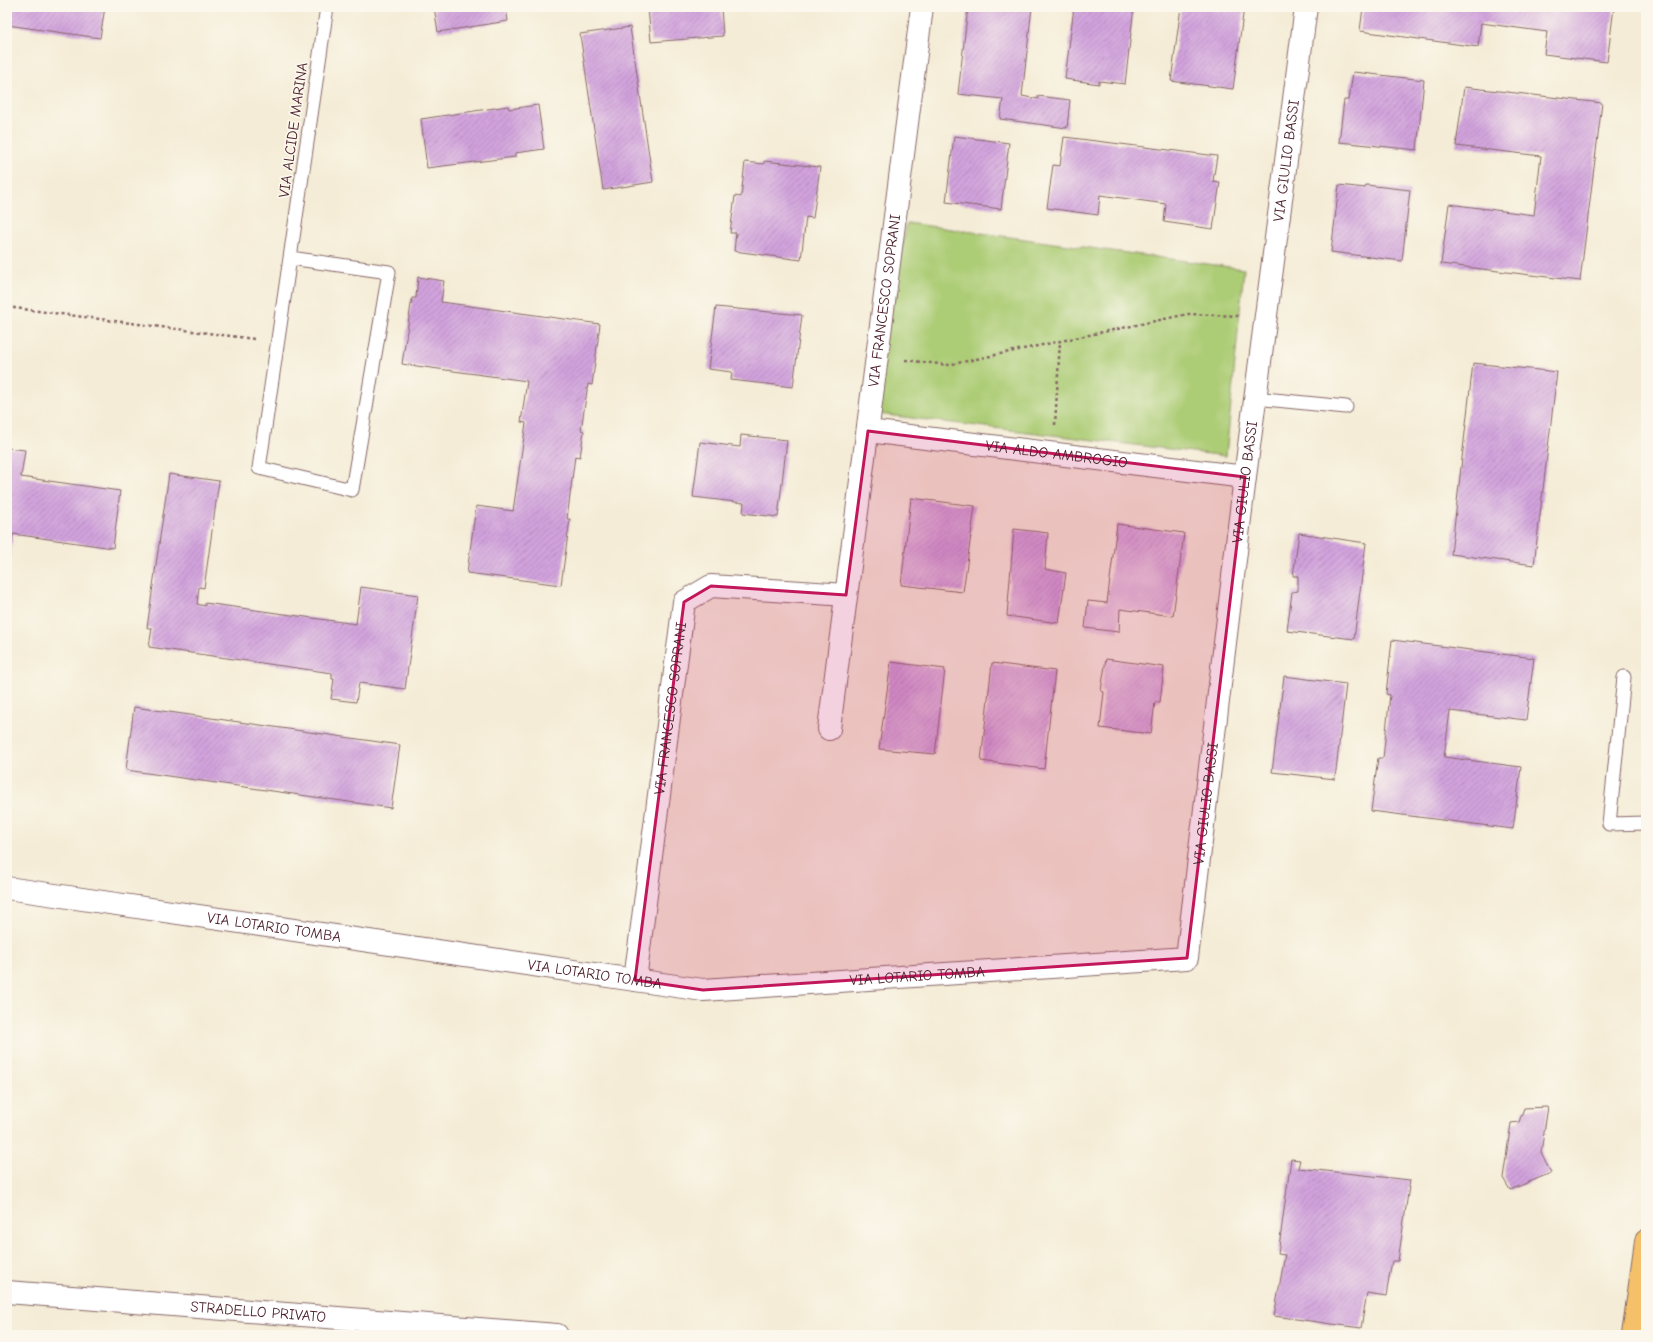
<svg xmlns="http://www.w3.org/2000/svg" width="1653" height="1342" viewBox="0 0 1653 1342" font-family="'Comic Neue',sans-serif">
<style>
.green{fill:#accc74;stroke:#7b7650}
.building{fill:url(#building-hatch)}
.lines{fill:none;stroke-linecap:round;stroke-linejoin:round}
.lane-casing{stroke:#866767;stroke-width:15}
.street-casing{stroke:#866767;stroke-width:24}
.primary-casing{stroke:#866767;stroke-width:24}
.path{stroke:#866767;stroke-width:2.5;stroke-dasharray:3 3;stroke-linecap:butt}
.lane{stroke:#fff;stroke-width:13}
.street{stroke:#fff;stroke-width:22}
.primary{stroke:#f4c16a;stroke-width:22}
.marked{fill:#c2185b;fill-opacity:0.2;stroke:#c2185b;stroke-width:3;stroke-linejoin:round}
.labels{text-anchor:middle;stroke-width:3.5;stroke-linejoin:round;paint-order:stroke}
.street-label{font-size:15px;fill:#4a1f2b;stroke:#fbf7ec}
</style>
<defs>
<pattern id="building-hatch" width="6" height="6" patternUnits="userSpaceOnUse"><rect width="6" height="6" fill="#d2a3dd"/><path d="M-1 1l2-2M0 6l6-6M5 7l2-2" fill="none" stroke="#ac84b3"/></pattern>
</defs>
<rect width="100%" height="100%" fill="#fbf7ec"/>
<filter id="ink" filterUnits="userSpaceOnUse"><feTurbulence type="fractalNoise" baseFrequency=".025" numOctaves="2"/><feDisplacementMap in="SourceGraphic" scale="8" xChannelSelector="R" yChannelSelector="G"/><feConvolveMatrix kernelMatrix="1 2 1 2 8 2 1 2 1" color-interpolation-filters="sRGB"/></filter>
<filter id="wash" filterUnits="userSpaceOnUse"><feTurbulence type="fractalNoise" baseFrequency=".012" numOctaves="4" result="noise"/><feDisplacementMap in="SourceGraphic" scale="16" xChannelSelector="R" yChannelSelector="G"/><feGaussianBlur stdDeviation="0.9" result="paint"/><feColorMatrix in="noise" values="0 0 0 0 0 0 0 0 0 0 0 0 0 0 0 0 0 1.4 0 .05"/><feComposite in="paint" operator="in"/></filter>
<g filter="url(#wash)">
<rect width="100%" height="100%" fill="#f4ecd6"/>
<!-- green -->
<path class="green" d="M907 223 1244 269 1226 456 870 413Z"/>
<g id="blocks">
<!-- building -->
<path class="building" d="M7 7H105L100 38 7 25Z
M434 7H506L508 21 438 32Z
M648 7H721L723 36 651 42Z
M968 7H1032L1022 96 1038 99V96L1070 100 1067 128 1000 119 1003 99 958 94Z
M1074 7H1134L1125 84 1099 81V84L1065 79Z
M1181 7H1244L1233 89 1171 81Z
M1363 7H1614L1607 62 1544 54 1547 32 1481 23 1478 47 1360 31Z
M630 27 653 182 603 190 580 34Z
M1353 72 1424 80 1417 150 1339 142 1344 100H1349Z
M1464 87 1602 103 1580 281 1441 264 1449 204 1534 215 1541 156 1456 146Z
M538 105 544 149 515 153V157L427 168 421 119 508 106 509 109Z
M954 136 1009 143 1001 209 946 202Z
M1064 137 1217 156 1213 181 1220 182 1213 229 1164 222 1166 204 1100 195 1098 215 1047 208 1053 165 1060 166Z
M764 161 820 167 813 218 806 217 801 260 734 251 736 233H730L735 196 741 197 745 162 764 164Z
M1339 185 1365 188 1366 185 1410 190 1402 261 1331 252Z
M418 277 444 281 441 302 600 324 592 385 588 384 581 430 584 431 580 457 575 456 567 519H570L561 585 467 573 476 506 513 511 526 423 521 422 527 381 402 364 412 298H416Z
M716 307 802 315 793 387 731 380 732 372 708 369Z
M1473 363 1557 372 1534 565 1451 554Z
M741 435 787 440 778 517 743 513 744 503 693 497 700 442 740 447Z
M7 448 25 450 21 477 120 491 113 548 13 534 7 574Z
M169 474 219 481 204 588 199 587 197 604 205 606V603L356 624 361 587 418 595 405 689 359 683 356 702 331 699 334 679H332V673L149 647 152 628H147Z
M911 498 975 506 963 592 901 585Z
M1117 524 1184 533 1173 616 1120 609 1119 632 1085 628 1088 601 1107 603Z
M1014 529 1048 533 1045 569 1066 573 1059 623 1007 616Z
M1299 533 1366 543 1354 639 1287 631 1292 592 1298 591V576H1293Z
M1392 640 1534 658 1526 720 1450 711 1444 757 1521 767 1513 829 1371 811 1378 758H1383L1390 695 1386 694Z
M1106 659 1164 667 1160 702H1155L1151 734 1100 728 1104 692 1101 691Z
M891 662 945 669 935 754 879 749Z
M992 663 1055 671 1044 769 981 761Z
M1284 676 1346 684 1335 779 1272 772Z
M134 707 400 745 391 808 126 770Z
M1548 1107 1541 1152 1551 1173 1510 1190 1503 1178 1511 1123 1519 1122 1524 1108Z
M1291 1159 1300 1160 1298 1168 1410 1180 1398 1261H1392L1386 1296 1367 1293 1361 1328 1274 1316 1285 1255 1278 1254Z"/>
</g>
</g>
<g filter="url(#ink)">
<use href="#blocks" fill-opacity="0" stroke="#866767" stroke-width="1"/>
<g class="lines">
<!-- lane casing -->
<g class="lane-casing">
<path id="lane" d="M290 258 389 272 352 490 259 468 327 7
M1255 398 1346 407
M1624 677 1609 824 1646 823"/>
</g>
<!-- street casing -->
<g class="street-casing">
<g id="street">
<path id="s1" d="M868 431 1245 477"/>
<path id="s2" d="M829 729 922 7"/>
<path id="s3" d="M7 888 703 990 1187 958 1245 477 1306 7"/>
<path id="s4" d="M635 980 684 602 711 586 846 595"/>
<path id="s5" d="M7 1292 557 1335"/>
</g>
</g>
<!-- primary casing -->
<g class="primary-casing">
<path id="primary" d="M1633 1335 1646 1241"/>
</g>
<!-- path -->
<path class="path" d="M7 307 254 339
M905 360 948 365 1188 314 1239 316
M1055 425 1060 342"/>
<!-- lane -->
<use href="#lane" class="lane"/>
<!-- street -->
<use href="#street" class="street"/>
<!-- primary -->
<use href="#primary" class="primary"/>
</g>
</g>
<!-- marked area -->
<path class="marked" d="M868 431 1245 477 1187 958 703 990 635 980 684 602 711 586 846 595Z"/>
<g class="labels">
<!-- street labels -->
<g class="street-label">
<text transform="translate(293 130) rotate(-82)" y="5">VIA ALCIDE MARINA</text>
<text dy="5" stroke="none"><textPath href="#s3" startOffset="1992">VIA GIULIO BASSI</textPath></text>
<text dy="5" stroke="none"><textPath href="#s2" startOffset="432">VIA FRANCESCO SOPRANI</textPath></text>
<text dy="5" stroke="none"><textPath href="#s1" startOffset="190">VIA ALDO AMBROGIO</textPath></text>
<text dy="5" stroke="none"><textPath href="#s3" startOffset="1668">VIA GIULIO BASSI</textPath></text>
<text dy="5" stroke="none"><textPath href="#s4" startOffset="274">VIA FRANCESCO SOPRANI</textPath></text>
<text dy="5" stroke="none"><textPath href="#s3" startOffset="1344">VIA GIULIO BASSI</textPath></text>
<text dy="5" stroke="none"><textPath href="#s3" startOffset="270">VIA LOTARIO TOMBA</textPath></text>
<text dy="5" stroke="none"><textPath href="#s3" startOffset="594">VIA LOTARIO TOMBA</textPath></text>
<text dy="5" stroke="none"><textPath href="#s3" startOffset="918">VIA LOTARIO TOMBA</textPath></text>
<text dy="5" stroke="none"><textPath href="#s5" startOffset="252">STRADELLO PRIVATO</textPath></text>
</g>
</g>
<!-- margin -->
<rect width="1653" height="1342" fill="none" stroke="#fbf7ec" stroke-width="24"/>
</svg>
